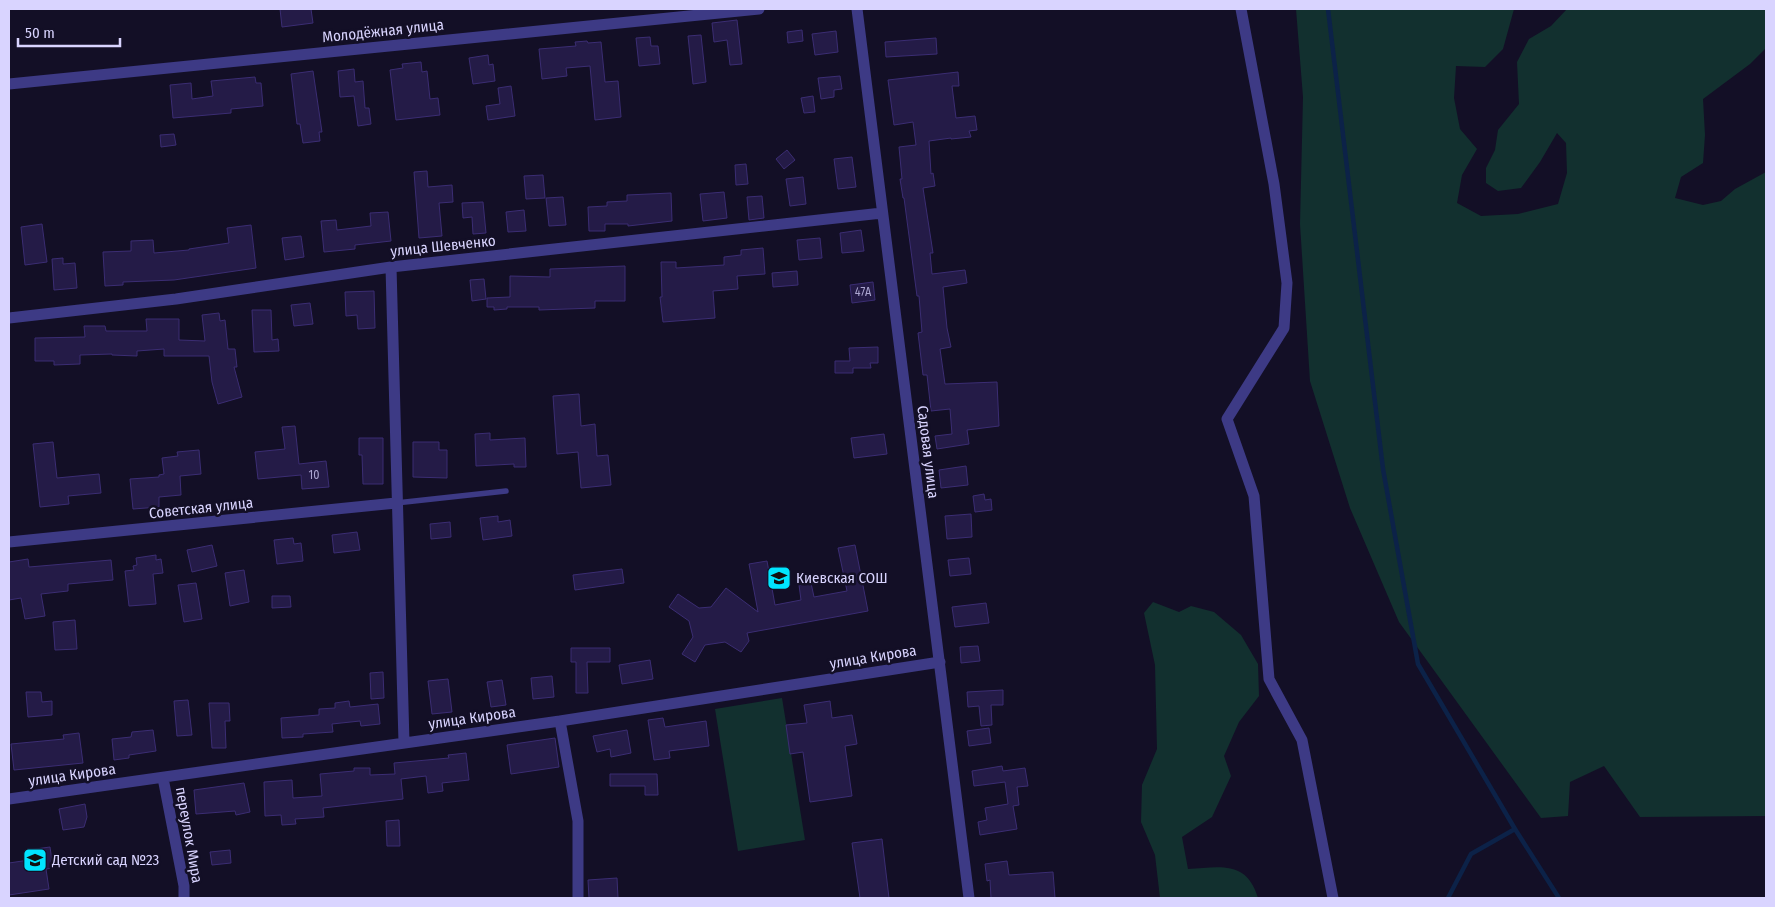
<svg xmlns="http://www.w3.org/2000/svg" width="1775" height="907" viewBox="0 0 1775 907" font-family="'Fira Sans Condensed',sans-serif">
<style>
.green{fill:#12302f}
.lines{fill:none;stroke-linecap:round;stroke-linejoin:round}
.stream{stroke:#0c2248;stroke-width:4.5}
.building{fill:#241b47;stroke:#3b2d73}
.lane{stroke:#3d3a85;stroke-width:5.5}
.street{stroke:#3d3a85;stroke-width:11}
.labels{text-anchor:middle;stroke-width:5;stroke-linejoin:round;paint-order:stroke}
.number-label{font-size:12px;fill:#aca6d1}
.street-label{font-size:15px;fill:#d9d4ff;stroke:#130f26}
.poi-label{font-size:15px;fill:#d9d4ff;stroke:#130f26;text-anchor:start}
</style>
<rect width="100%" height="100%" fill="#130f26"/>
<!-- green -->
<path class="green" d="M1296 9H1514L1503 49 1485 67 1456 66 1454 98 1460 129 1477 149 1462 175 1457 203 1481 216 1518 214 1558 204 1567 173 1566 143 1557 133 1540 162 1521 188 1498 191 1486 183V168L1495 150 1498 130 1519 104 1517 62 1529 39 1551 26 1567 9H1766V48L1750 64 1703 99 1705 135 1703 163 1681 177 1675 198 1703 205 1721 201 1735 189 1766 172V816L1640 817 1604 766 1570 782 1568 816 1541 818 1399 622 1350 508 1310 381 1300 224 1303 97Z
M1153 602 1179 612 1191 606 1214 612 1241 635 1258 664 1259 696 1239 722 1224 756 1231 776 1212 817 1182 837 1188 869C1220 867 1247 860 1258 898H1160L1155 855 1141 822 1142 785 1157 749 1155 665 1144 613Z
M782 698 805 840 738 851 715 709Z"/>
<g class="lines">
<!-- stream -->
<path class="stream" d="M1328 9 1383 469 1418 664 1515 829
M1448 898 1471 854 1515 829 1559 898"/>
</g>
<!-- building -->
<path class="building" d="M280 9H311L313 23 282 27Z
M737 20 742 64 730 65 727 40 714 42 712 23Z
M802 30 803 41 788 43 787 32Z
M836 31 838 52 815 55 812 34Z
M701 35 706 82 693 84 688 36Z
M650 37 651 46H658L660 64 639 66 636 38Z
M936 38 937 54 886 57 885 42Z
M587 41 588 43 601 42 605 82 618 81 621 117 595 120 590 66 566 68 567 76 542 79 539 49 576 46 575 42Z
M488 55 489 65 493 64 495 81 473 84 469 58Z
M421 62 422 72 427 71 430 99 438 98 440 115 396 120 390 70 403 68 402 64Z
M354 69 355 82 363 81 365 108H369L371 124 358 126 354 96 340 97 338 71Z
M313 71 322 132H319L320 141 303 143 300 124H297L291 74Z
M958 72 959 86H952L956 118 975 116 977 130 969 131 971 137 951 139V138L929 141 931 174 933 173 935 186 923 188 933 253H930L932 274 965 270 967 283 943 287 947 328 951 347 940 349 945 384 997 382 999 426 967 430 969 444 937 449 935 436 952 434 950 409 931 411 927 375H923L918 333 922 332 919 296H917L904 198H903L900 179H902L899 147 916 145 913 122 894 125 888 80Z
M840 76 842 89 834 90V97L821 99 818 78Z
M255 77 256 83H261L263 106 231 109V113L173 118 170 85 191 83 192 99 213 96 211 81Z
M511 86 515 116 488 120 486 106 500 104 498 88Z
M813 96 815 112 804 113 801 98Z
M174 134 176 145 161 147 160 135Z
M787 150 795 160 784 169 776 159Z
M852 157 856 187 838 189 834 159Z
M746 164 748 184 736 185 735 165Z
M427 171 428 187 452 185 453 202 439 203 442 236 419 238 414 172Z
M543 175 545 198 526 199 524 176Z
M803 177 806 204 790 206 786 179Z
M724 192 727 218 703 221 700 194Z
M671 193 672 221 628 226V224H605V231H589L588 207 607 206V202L627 201V195Z
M762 196 764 218 749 220 747 197Z
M563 197 566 225 549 226 546 198Z
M483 202 486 233 473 234 472 217 463 218 462 203Z
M524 210 526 231 508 232 506 212Z
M388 212 391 241 355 245V249L324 252 321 221 336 220 337 230 371 226 370 213Z
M42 224 47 262 25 265 21 227Z
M251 225 256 268 174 280 123 282V285L105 286 103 252 131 251V241L153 240 154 253 189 250V249L229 243 227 228Z
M861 230 864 251 842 253 840 233Z
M301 236 304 257 285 260 282 238Z
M820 238 822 258 799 260 797 240Z
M763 248 765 274 737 276 738 289 713 291 715 318 663 322 660 297H662L661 262H676V268L724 265V257L741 255V250Z
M63 258V264L75 263 77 288 54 290 52 259Z
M625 266V301H595V308L539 310V307H507V309L494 310V307H487V298L510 297V276L550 277V269Z
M797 271 798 285 773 287 772 273Z
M484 279 486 299 472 301 470 280Z
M873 282 875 300 852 303 850 285Z
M374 291 375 328 358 329 357 315 346 316 345 292Z
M310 303 313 324 294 326 291 305Z
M252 310H271L272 340 278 339 279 351 254 352Z
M219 313 220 321 225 320 228 349H235L237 367H234L242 397 218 404 212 382 209 356H164V349L137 351V356L112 355V354L80 355V364L54 365V361H35V338L85 337 84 326H105L106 331H147L146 319H179V340L205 341 202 315Z
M878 347V363H870L871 368H853V373H835V361H850L849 348Z
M579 394 581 426 595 424 597 456 608 455 611 485 581 488 578 452 557 454 553 396Z
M295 426 299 464 326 461 329 487 302 489 301 475 258 479 255 452 285 449 282 427Z
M490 433V440L525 438 526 467H514V464L476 466 475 434Z
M884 434 887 454 854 458 851 438Z
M359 438H383V484H363L362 455H359Z
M53 442 57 478 99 474 101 493 68 496 69 504 40 507 33 444Z
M413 442H439V450H447V478L413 477Z
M199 450 201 474 180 476 181 495 159 497V507L133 509 130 479 159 477V475L164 474 162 458 178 456 177 452Z
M966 466 968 485 941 488 939 470Z
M984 494 985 500 991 499 992 510 975 512 973 496Z
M971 514 972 537 947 539 945 516Z
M498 516V522L510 520 512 536 483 540 480 518Z
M450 522 451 537 431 539 430 524Z
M357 532 360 550 334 553 332 535Z
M293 538 294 544 301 543 303 561 277 564 274 540Z
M212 545 217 566 192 572 187 550Z
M855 545 868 611 747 633 749 641 741 652 725 642 705 645 695 662 682 654 693 637 689 621 669 607 678 594 699 608 711 607 726 588 758 612 749 564 767 561 775 605 801 600 799 585 811 583 814 597 847 591 838 548Z
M156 555V560L161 559 163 573 153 574 156 604 129 606 125 571 134 570 133 566 137 565 136 558Z
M969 558 971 574 950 576 948 560Z
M28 559 29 567 111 560 113 580 68 584V591L41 594 45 616 25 619 21 598 9 600V562Z
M622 569 624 583 575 590 573 575Z
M244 570 249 602 230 606 225 573Z
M196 583 202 619 184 622 178 585Z
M272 596H290L291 607 272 608Z
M986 603 989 623 955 627 952 607Z
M75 620 77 649 55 650 53 622Z
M978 646 980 661 961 663 960 647Z
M571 648H610V662H587L588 693H576V662H571Z
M650 660 653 679 622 684 619 665Z
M383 672 384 698 371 699 370 673Z
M552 676 554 697 533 699 531 678Z
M448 679 452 712 432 714 428 681Z
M502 680 506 705 491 707 487 682Z
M1003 690V705H991L992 725 981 726 979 706 968 707 967 692Z
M26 692H41L42 702 52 701V715L28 717Z
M188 700 192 735 177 736 174 701Z
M349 701 350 707 378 704 380 724 361 726 360 721 332 724 333 732 303 734V737L282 738 281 718 319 715V709L335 708V703Z
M830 701 832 718 852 715 857 744 845 746 852 796 810 802 803 752 790 754 786 725 807 723 804 705Z
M209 703H229L230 721H225L226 748H212Z
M663 718 665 727 706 721 709 746 669 751 670 758 654 760 648 720Z
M989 728 991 743 969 746 967 731Z
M153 730 156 751 129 755V758L114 760 112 739 131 737 132 732Z
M627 730 631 753 611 757 610 749 597 752 593 736Z
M79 733 83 763 14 770 11 744 64 739 63 735Z
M555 738 559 767 511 774 507 745Z
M466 753 469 780 442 783 443 791 428 793 426 776 401 779 403 799 323 808 324 817 295 819 296 824 282 825 281 815 265 816 264 782 292 780 293 798 322 796 320 774 354 771V768H370V775L395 774 394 763 449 758 448 755Z
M1002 766 1003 771 1025 768 1028 786 1017 787 1019 805 1013 806 1017 829 980 835 978 822 987 820 985 808 1008 804 1005 782 974 786 972 771Z
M610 774H657L658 795H645V786H610Z
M244 783 250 812 236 815 235 811 196 814 194 790Z
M85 804 87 817 84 827 63 830 59 809Z
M399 820 400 846H387L386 821Z
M882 839 889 898H860L852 843Z
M50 847 53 868 46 869 49 889 9 895V863L29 860 28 850Z
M230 850 231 863 212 865 210 852Z
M1007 861 1009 875 1053 872 1055 898H991L990 880 987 881 985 864Z
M617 878 618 898H589L588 880Z"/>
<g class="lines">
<!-- lane -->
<path class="lane" d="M396 503 506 491"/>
<!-- street -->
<path class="street" d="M857 9 969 898
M1241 9 1274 184 1287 283 1284 328 1227 419 1254 496 1269 679 1302 740 1333 898
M9 84 759 9
M391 267 404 743
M9 318 176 299 391 267 882 213
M9 542 396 503
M560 721 578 821V898
M163 778 184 886V898
M9 799 560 721 940 662"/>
</g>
<!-- icons -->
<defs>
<g id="school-square" transform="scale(1.25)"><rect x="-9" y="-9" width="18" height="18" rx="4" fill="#00e5ff" stroke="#130f26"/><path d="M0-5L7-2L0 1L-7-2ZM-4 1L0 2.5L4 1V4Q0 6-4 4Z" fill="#111"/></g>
</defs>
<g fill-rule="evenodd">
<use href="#school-square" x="779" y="578"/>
<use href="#school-square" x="35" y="860"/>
</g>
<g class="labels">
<!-- number labels -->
<g class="number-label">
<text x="863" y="296">47А</text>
<text x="314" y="479">10</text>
</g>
<!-- street labels -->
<g class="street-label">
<text transform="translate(383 31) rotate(-6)" y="5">Молодёжная улица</text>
<text transform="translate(443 246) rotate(-6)" y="5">улица Шевченко</text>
<text transform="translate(928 452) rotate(83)" y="5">Садовая улица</text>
<text transform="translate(201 508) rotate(-6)" y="5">Советская улица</text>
<text transform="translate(873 657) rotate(-9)" y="5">улица Кирова</text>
<text transform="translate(472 718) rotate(-8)" y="5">улица Кирова</text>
<text transform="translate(72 775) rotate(-8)" y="5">улица Кирова</text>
<text transform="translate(189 835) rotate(80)" y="5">переулок Мира</text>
</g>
<!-- poi labels -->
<g class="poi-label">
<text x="796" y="583">Киевская СОШ</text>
<text x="52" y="865">Детский сад №23</text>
</g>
</g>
<!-- border -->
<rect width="1775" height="907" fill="none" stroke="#d9d4ff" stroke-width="20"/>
<!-- scale -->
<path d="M18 38v8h102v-8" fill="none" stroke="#d9d4ff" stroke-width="2.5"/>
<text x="25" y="38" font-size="15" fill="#d9d4ff" stroke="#130f26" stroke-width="4" paint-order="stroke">50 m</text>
</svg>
